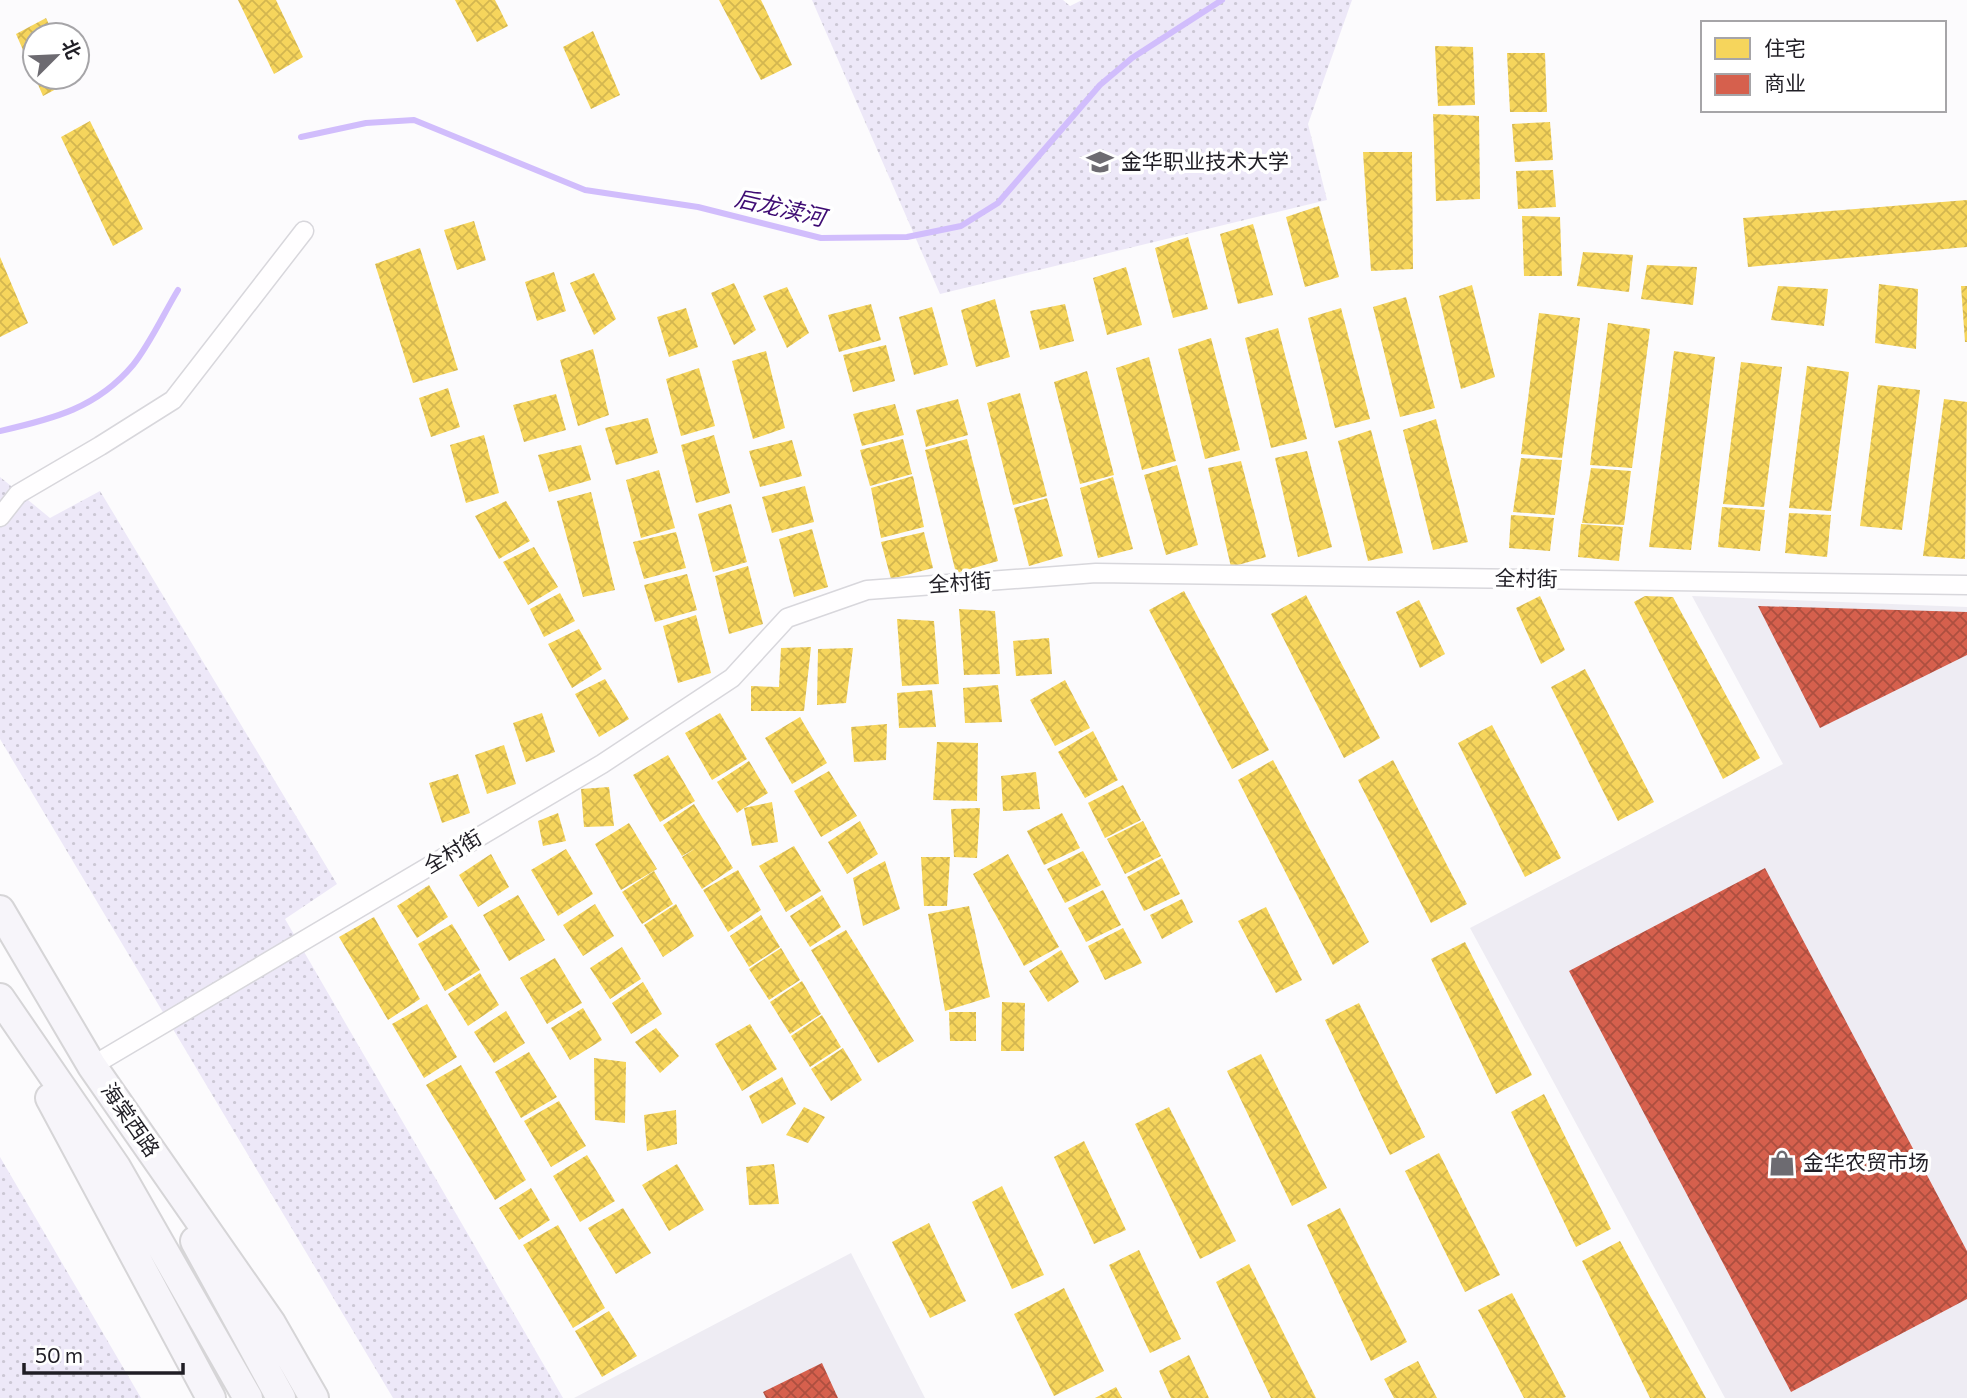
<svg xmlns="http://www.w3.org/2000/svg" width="1967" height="1398" viewBox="0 0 1967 1398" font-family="Commissioner,'Noto Sans SC',sans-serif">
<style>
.built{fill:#eeecf3}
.green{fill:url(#green-dots)}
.homes{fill:url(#homes-cross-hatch)}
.shops{fill:url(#shops-cross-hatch)}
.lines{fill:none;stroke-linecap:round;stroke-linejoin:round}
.stream{stroke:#d1bdfc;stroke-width:6}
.street-casing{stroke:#d8d7dc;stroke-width:21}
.primary-casing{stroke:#d6d5d7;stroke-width:32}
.street{stroke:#fffeff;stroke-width:18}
.primary{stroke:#f7f5fa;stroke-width:28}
.labels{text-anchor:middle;stroke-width:7;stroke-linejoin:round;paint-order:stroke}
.poi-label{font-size:21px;fill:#201e25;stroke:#fff;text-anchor:start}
.street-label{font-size:21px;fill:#201e25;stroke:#fff}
.water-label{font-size:23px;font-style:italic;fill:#3e0b73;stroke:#fff}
</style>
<defs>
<pattern id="green-dots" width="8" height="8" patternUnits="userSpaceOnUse" patternTransform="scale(1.75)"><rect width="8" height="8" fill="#ede8f8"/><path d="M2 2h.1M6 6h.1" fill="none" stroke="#cbc7d4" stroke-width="1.8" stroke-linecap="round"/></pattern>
<pattern id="homes-cross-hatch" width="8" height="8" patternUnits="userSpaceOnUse" patternTransform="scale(1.75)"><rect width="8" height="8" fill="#f6d55c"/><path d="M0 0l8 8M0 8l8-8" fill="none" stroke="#d3b650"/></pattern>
<pattern id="shops-cross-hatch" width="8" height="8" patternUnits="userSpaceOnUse" patternTransform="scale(1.75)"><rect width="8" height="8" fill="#d6604d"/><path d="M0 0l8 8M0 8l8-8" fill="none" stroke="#ad4f40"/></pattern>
</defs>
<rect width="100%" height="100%" fill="#fcfbfd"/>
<!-- built -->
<path class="built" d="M1692 596 1967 607V1398H1725L1470 928 1783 764Z
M851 1253 925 1398H574Z"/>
<!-- green -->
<path class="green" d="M812 0H1063L1070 6 1082 0H1352L1308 124 1327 200 940 294Z
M0 477 50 518 100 491 337 884 285 919 563 1398H393L0 739Z
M0 1157 141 1398H0Z"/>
<!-- homes -->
<path class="homes" d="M238 0H276L303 57 274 74Z
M455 0H495L508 26 477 42Z
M719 0H761L792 65 761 80Z
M46 18 54 35H35V77H74L75 79 43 96 16 34Z
M593 31 620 95 591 109 563 47Z
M1435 46 1473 47 1475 105 1438 106Z
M1507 53H1545L1547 112H1510Z
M1433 114 1479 116 1480 199 1436 201Z
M90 121 143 229 113 246 61 137Z
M1550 122 1553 160 1515 162 1512 124Z
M1363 152H1412L1413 269 1371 271Z
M1553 170 1556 207 1518 209 1516 171Z
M1967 200V247L1748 267 1743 218Z
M1319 206 1339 277 1305 287 1286 217Z
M1522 216 1560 217 1562 276H1524Z
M474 221 486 260 457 270 444 230Z
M1253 224 1273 295 1238 304 1220 234Z
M1188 237 1208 309 1173 318 1155 248Z
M420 248 458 370 413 383 375 264Z
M1583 252 1633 255 1629 292 1577 286Z
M0 257 28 323 0 337Z
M1647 265 1697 267 1693 305 1641 299Z
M1126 267 1142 325 1107 335 1093 278Z
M554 272 566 311 537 321 525 282Z
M594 273 616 319 594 335 570 283Z
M734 283 756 330 734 345 711 293Z
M1879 284 1918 289 1916 349 1875 343Z
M1472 285 1495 377 1461 389 1439 296Z
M1778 286 1828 289 1824 326 1771 320Z
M1961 286H1967V342H1965Z
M787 287 809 333 787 348 763 296Z
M1406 297 1435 408 1400 417 1373 307Z
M995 299 1010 357 976 367 961 310Z
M871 304 881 340 839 352 828 315Z
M1065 304 1074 341 1040 350 1030 311Z
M932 307 948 365 914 375 899 317Z
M686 308 698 347 669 357 657 317Z
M1341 308 1370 419 1335 428 1308 318Z
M1539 313 1580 318 1562 458 1521 454Z
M1608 323 1650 329 1632 468 1590 465Z
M1278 328 1307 439 1271 448 1245 338Z
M1211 338 1240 450 1205 459 1178 349Z
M886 345 895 381 853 392 843 355Z
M593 349 609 415 578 426 560 360Z
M766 351 785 428 753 439 732 361Z
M1674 351 1715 357 1691 550 1649 547Z
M1149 357 1176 461 1142 470 1116 368Z
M1741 362 1782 367 1764 507 1723 504Z
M1807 366 1849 372 1831 511 1789 508Z
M699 368 715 426 681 436 666 379Z
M1087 371 1114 475 1080 484 1054 382Z
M1878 385 1920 390 1902 530 1860 526Z
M448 388 460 427 431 437 419 398Z
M1020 393 1047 496 1013 505 987 403Z
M556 394 566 430 524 442 513 405Z
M958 399 968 435 926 447 916 410Z
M1944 399 1967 402 1965 559 1923 556Z
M895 404 904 435 862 446 853 414Z
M648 418 658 453 616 465 605 428Z
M1436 419 1468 542 1433 550 1403 430Z
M1371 430 1403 553 1368 561 1338 441Z
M484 435 499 493 466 503 450 445Z
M714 435 730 493 696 503 681 445Z
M903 439 912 474 870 486 860 450Z
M967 439 998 561 956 573 925 450Z
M792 440 802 476 760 487 749 451Z
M581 445 591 480 549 492 538 455Z
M1307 451 1332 547 1298 557 1275 458Z
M1521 458 1562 460 1555 515 1513 512Z
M1241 461 1266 557 1231 567 1208 468Z
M1177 465 1198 545 1166 555 1144 475Z
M1591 468 1631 471 1624 525 1582 523Z
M659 470 675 528 641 538 626 480Z
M913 476 924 527 881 538 871 488Z
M1113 477 1133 549 1098 558 1080 488Z
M805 486 814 522 772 533 762 497Z
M591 492 615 590 583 597 557 501Z
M1047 498 1063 556 1029 566 1014 508Z
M506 501 530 541 499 559 475 516Z
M731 504 747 562 713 572 698 514Z
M1722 507 1765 510 1760 551 1718 547Z
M1789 513 1831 515 1827 557 1785 553Z
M1511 515 1554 518 1550 551 1509 548Z
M1581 524 1623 527 1619 561 1578 557Z
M812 529 828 587 794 597 779 539Z
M676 532 686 568 644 579 633 542Z
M924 532 933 568 891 579 881 542Z
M534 547 558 587 528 605 503 562Z
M748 566 763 624 729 634 715 576Z
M687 574 697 610 655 622 644 585Z
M1184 591 1269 750 1232 769 1149 610Z
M560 593 575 621 544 637 530 609Z
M1306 595 1380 738 1344 758 1271 614Z
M1540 596 1565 650 1541 664 1516 608Z
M1645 596 1673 597 1760 758 1723 779 1634 602Z
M1419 600 1445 654 1420 668 1396 612Z
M959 609 995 611 1000 674 964 675Z
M696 615 711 673 678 683 663 626Z
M897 619 934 621 939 684 902 686Z
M579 629 602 669 572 688 548 644Z
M1049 638 1052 674 1016 676 1013 641Z
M811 647 804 711H751V686L779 687 781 648Z
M853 648 846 703 817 705 818 649Z
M1585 669 1654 802 1618 821 1551 687Z
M605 679 629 719 599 737 575 694Z
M1065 680 1090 728 1055 746 1030 700Z
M998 685 1002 722 965 723 963 688Z
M932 690 936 727 899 728 897 693Z
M542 713 555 752 526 762 513 723Z
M720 713 747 759 712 780 685 733Z
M800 717 827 763 792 784 765 738Z
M887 724 886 760 854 762 851 727Z
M1492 725 1561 858 1525 877 1458 743Z
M1093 731 1118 780 1085 798 1058 752Z
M937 742 978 743 977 801 933 800Z
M504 745 516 784 487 794 475 755Z
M668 755 695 801 660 822 633 775Z
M1273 760 1369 942 1333 965 1238 780Z
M1393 760 1467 904 1431 923 1358 780Z
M749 761 768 793 744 808 772 802 778 842 752 846 744 808 737 813 717 782Z
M829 771 857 816 821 837 794 791Z
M1036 772 1040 809 1003 811 1001 776Z
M458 774 470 813 442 823 429 783Z
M1123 785 1141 820 1105 838 1088 803Z
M609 787 614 826 584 827 581 789Z
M694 804 733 868 702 889 682 857 696 848 682 856 663 825Z
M980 808 977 858 954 857 951 809Z
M558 813 566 841 543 846 538 821Z
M1062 813 1080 848 1044 865 1027 831Z
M860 821 878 854 847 874 828 842Z
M1143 821 1161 856 1125 874 1107 839Z
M629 823 657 869 621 890 595 844Z
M794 846 821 891 786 912 759 866Z
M566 849 593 894 558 916 531 870Z
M1083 851 1101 885 1065 903 1047 869Z
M491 854 509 887 478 907 459 875Z
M1008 854 1059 947 1024 966 973 874Z
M921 857H950L947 906H924Z
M1162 858 1180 894 1144 911 1127 877Z
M885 861 900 909 863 926 853 878Z
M738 870 761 910 728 932 703 890Z
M654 871 673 904 642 924 622 892Z
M429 885 448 917 417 938 397 906Z
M1103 890 1121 925 1086 942 1068 908Z
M518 895 545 940 509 961 483 915Z
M822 895 841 927 810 947 790 916Z
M1182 899 1193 922 1162 939 1150 915Z
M595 904 614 936 583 956 563 925Z
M676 904 694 936 663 957 644 925Z
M969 906 990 997 945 1011 928 914Z
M1266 907 1302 980 1276 993 1238 921Z
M761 915 780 947 749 967 730 936Z
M374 917 420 999 388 1020 339 937Z
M452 924 480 970 445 991 418 944Z
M1123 928 1142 963 1105 980 1088 946Z
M846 930 914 1041 878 1063 811 950Z
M1465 942 1532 1075 1496 1094 1431 959Z
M622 947 641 979 610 999 590 968Z
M781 948 800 980 769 1000 749 969Z
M1061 950 1079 982 1048 1002 1029 971Z
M555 958 582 1003 547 1024 520 978Z
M480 973 499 1005 468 1026 448 994Z
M802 981 821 1014 790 1034 770 1002Z
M643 982 662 1014 631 1034 612 1003Z
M1002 1002 1025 1003 1024 1051H1001Z
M1359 1003 1425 1137 1390 1155 1325 1020Z
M427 1004 457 1057 424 1078 392 1024Z
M583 1008 602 1040 570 1060 551 1028Z
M506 1011 525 1043 494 1063 474 1032Z
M949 1012H976V1041H950Z
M822 1015 841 1047 810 1067 791 1036Z
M750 1024 777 1069 742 1091 715 1044Z
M656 1028 679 1056 660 1073 635 1042Z
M843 1048 862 1080 831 1101 811 1069Z
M529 1052 557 1097 521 1118 495 1072Z
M1261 1054 1327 1188 1292 1206 1227 1071Z
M594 1058 626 1062 625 1123 595 1120Z
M461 1065 526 1180 495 1200 426 1085Z
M782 1077 796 1104 762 1124 749 1096Z
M1544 1094 1611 1229 1576 1247 1511 1112Z
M559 1101 586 1146 551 1167 524 1121Z
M804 1107 825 1117 808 1143 786 1135Z
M1169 1107 1236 1241 1200 1259 1135 1124Z
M676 1110 677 1144 647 1151 644 1115Z
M1084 1141 1126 1230 1094 1244 1054 1157Z
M1439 1153 1500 1275 1465 1292 1405 1171Z
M587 1155 615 1201 580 1222 553 1176Z
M677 1164 704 1210 669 1231 642 1185Z
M774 1164 779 1204 749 1205 746 1167Z
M1002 1186 1044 1275 1012 1289 972 1202Z
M531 1188 550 1220 519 1240 499 1208Z
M623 1208 651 1253 616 1274 588 1228Z
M1340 1208 1407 1342 1371 1361 1307 1225Z
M929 1223 966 1301 930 1318 892 1242Z
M558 1225 605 1308 573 1328 523 1245Z
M1620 1241 1706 1398H1650L1582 1261Z
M1139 1250 1181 1339 1150 1353 1109 1265Z
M1249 1264 1316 1398H1271L1216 1282Z
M1064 1288 1104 1371 1054 1396 1014 1314Z
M1512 1293 1566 1397 1563 1398H1524L1478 1310Z
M609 1311 637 1356 602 1377 575 1331Z
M1189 1355 1209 1398H1171L1159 1371Z
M1418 1361 1437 1398H1394L1384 1379Z
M1116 1387 1122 1398H1095Z"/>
<!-- shops -->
<path class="shops" d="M1758 606 1967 612V655L1820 728Z
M1765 868 1967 1251V1299L1791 1392 1569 971Z
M822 1363 838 1398H766L763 1392Z"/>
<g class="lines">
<!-- stream -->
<path class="stream" d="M301 137 366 123 414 120 585 190 698 207 821 238 907 237 961 226 998 203 1100 85 1132 58 1222 0
M0 431C53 419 97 408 133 365 150 344 164 313 178 290"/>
<!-- street casing -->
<g class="street-casing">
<path id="street" d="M0 517 18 494 100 446 173 400 304 231
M92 1066 602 764 732 678 787 618 867 590 1096 573 1967 585"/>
</g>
<!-- primary casing -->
<g class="primary-casing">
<path id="primary" d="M0 910 92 1066 271 1323 314 1398
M0 998 116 1167 248 1398
M50 1098 211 1398
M195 1241 281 1398"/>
</g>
<!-- street -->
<use href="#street" class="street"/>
<!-- primary -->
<use href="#primary" class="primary"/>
</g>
<!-- icons -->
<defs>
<g id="university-bare" transform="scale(2.1)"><path d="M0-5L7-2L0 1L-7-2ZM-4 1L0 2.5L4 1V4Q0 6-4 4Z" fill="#6d6b71" stroke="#fff" stroke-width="2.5" paint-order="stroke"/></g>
<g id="shop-bare" transform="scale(2.1)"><path d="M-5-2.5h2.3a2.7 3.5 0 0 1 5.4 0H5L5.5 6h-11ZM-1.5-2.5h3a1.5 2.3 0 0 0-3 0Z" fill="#6d6b71" stroke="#fff" stroke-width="2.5" paint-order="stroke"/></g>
</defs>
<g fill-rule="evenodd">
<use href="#university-bare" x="1100" y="162"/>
<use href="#shop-bare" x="1782" y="1163"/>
</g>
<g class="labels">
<!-- poi labels -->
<g class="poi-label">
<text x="1121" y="169">金华职业技术大学</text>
<text x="1803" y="1170">金华农贸市场</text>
</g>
<!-- street labels -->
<g class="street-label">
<text transform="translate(1526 579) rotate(1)" y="7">全村街</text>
<text transform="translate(960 583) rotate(-4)" y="7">全村街</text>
<text transform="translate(453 852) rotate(-31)" y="7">全村街</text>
<text transform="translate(130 1120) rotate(55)" y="7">海棠西路</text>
</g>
<!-- water labels -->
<g class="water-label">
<text transform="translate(780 208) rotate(13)" y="8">后龙渎河</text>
</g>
</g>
<!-- legend -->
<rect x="1701" y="21" width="245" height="91" fill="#ffffff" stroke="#a6a5a8" stroke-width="2"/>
<rect x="1715" y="38" width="35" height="21" fill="#f6d55c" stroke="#a6a5a8" stroke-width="2"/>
<text x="1764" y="56" font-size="21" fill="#201e25">住宅</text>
<rect x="1715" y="74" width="35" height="21" fill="#d6604d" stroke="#a6a5a8" stroke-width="2"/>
<text x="1764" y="91" font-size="21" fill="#201e25">商业</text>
<!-- north arrow -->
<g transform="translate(56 56) rotate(66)"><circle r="33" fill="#ffffff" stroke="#a6a5a8" stroke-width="2"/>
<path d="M0-5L12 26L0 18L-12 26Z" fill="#6d6b71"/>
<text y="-10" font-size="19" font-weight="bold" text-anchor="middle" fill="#201e25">北</text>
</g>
<!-- scale -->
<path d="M24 1363v10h159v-10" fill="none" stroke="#201e25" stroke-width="3.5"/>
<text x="35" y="1363" font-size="21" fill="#201e25" stroke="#ffffff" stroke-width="5" paint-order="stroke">50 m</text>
</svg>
